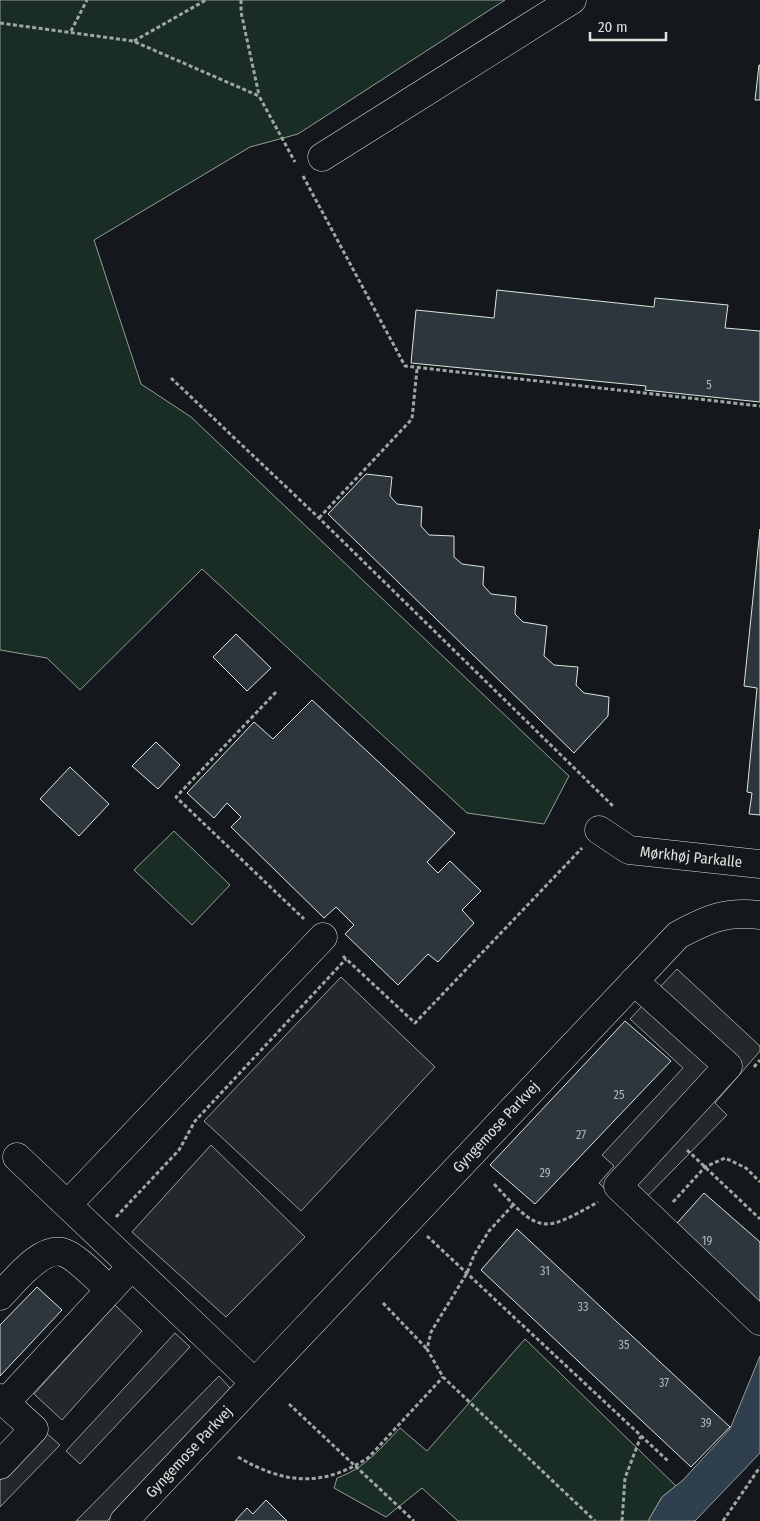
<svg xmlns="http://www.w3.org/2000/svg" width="760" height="1521" viewBox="0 0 760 1521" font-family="'Fira Sans Condensed',sans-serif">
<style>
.green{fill:#1a2d24;stroke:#939e99}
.parking{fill:#24282b;stroke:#939e99}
.water{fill:#2f3f4d;stroke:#939e99}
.building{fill:#2c363c;stroke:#d8e6dc}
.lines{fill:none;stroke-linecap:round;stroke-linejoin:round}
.minor-casing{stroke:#d8e6dc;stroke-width:29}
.path{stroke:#9da8a2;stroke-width:3;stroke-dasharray:4 2.5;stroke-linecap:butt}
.minor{stroke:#14181c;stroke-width:28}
.labels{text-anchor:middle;stroke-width:4;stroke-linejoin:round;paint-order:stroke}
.number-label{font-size:12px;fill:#adbab4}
.street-label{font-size:15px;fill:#d8e6dc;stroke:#14181c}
</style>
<rect width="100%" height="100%" fill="#14181c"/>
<!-- green -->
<path class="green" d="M0 0H505L298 134 250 147 94 240 141 384 191 417 569 776 544 824 467 813 202 569 80 690 47 658 0 650Z
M174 831 230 885 192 925 134 870Z
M525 1339 676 1486 662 1497 648 1521H458L422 1488 386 1517 334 1488 337 1478C364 1469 381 1448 400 1428L427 1451Z"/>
<!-- parking -->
<path class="parking" d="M677 969 760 1046V1051L715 1103 727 1115 631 1213 599 1183 614 1166 602 1155 683 1068 630 1019Z
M341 977 435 1067 301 1211 204 1121Z
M211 1145 305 1237 226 1317 132 1232Z
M115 1305 142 1331 62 1420 34 1394Z
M175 1333 190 1347 80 1464 66 1451Z
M219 1376 231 1389 107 1521H76Z
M46 1433 60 1445 0 1507V1480Z"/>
<!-- water -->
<path class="water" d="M760 1356V1453L695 1521H648L662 1497 683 1480 730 1429Z"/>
<!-- building -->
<path class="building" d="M759 65H760V100H755Z
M497 290 654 307 655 298 728 305 725 328 760 331V402L645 390 646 386 411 363 416 310 494 318Z
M366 474 392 477 390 496 397 504 422 507 421 526 429 535 454 536V557L462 564 484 567 483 585 491 594 516 597 515 614 523 622 547 626 544 656 554 665 578 667 576 685 584 693 609 697 608 716 574 753 328 514Z
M760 529V815L749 814 752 793 747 792 757 688 744 686Z
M236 634 271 668 247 691 213 657Z
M312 700 455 833 427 862 438 873 450 861 481 891 462 910 474 923 438 962 428 954 398 985 345 934 354 925 336 907 324 918 231 827 241 817 227 803 214 818 187 793 254 722 273 739Z
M156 742 180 765 158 789 132 766Z
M70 767 109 804 79 836 40 799Z
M625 1021 671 1061 535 1204 490 1165Z
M704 1193 760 1242V1309L670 1231Z
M517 1229 730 1427 691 1467 481 1270Z
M37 1287 62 1310 0 1376V1325Z
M266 1500 287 1521H235L247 1508 253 1514Z"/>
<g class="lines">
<!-- minor casing -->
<g class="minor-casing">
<path id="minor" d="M322 157 572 0
M599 830 629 850 760 864
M634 981 728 1066 618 1186 760 1321
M17 1157 254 1382
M68 1204 323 937
M0 1296C14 1282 42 1244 65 1253 78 1258 98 1280 110 1290
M0 1398 34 1429 0 1465
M5 1403 132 1266
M124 1521 678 935C708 919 725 911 760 915"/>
</g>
<!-- path -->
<path class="path" d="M241 0V12L259 95
M0 23 133 41 259 96 295 162
M71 31 87 0
M134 41 206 0
M303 176 405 366 760 406
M171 378 319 518 614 807
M319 518 412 419 417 369
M276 692 176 797 304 919
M343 956 415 1023 582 848
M754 1067 760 1060
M687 1150 760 1219
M494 1184C539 1232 540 1235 598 1202
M673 1202 705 1167 725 1158 746 1168 760 1182
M513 1205 489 1231 474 1255 467 1273 431 1332 427 1349 443 1377 595 1521
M116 1217 179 1150 195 1121 346 959
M427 1236 668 1461
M383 1303 427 1349
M289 1404 414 1521
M238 1457C284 1484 323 1488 369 1457L443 1377
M622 1521 625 1478 641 1436
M723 1521 760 1467"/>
<!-- minor -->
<use href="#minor" class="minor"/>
</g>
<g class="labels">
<!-- number labels -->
<g class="number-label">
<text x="709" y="389">5</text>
<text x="619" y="1099">25</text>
<text x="581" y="1139">27</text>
<text x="545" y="1177">29</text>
<text x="707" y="1245">19</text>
<text x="545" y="1275">31</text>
<text x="583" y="1311">33</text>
<text x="624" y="1349">35</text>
<text x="664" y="1387">37</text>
<text x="706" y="1427">39</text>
</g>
<!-- street labels -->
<g class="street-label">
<text transform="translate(691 857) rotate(6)" y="5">Mørkhøj Parkalle</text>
<text transform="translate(496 1127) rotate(-47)" y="5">Gyngemose Parkvej</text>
<text transform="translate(189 1452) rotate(-47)" y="5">Gyngemose Parkvej</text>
</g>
</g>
<!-- scale -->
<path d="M590 32v8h76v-8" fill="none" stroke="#d8e6dc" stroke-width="2.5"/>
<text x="598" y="32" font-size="15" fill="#d8e6dc" stroke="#14181c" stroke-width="4" paint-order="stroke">20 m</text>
</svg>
